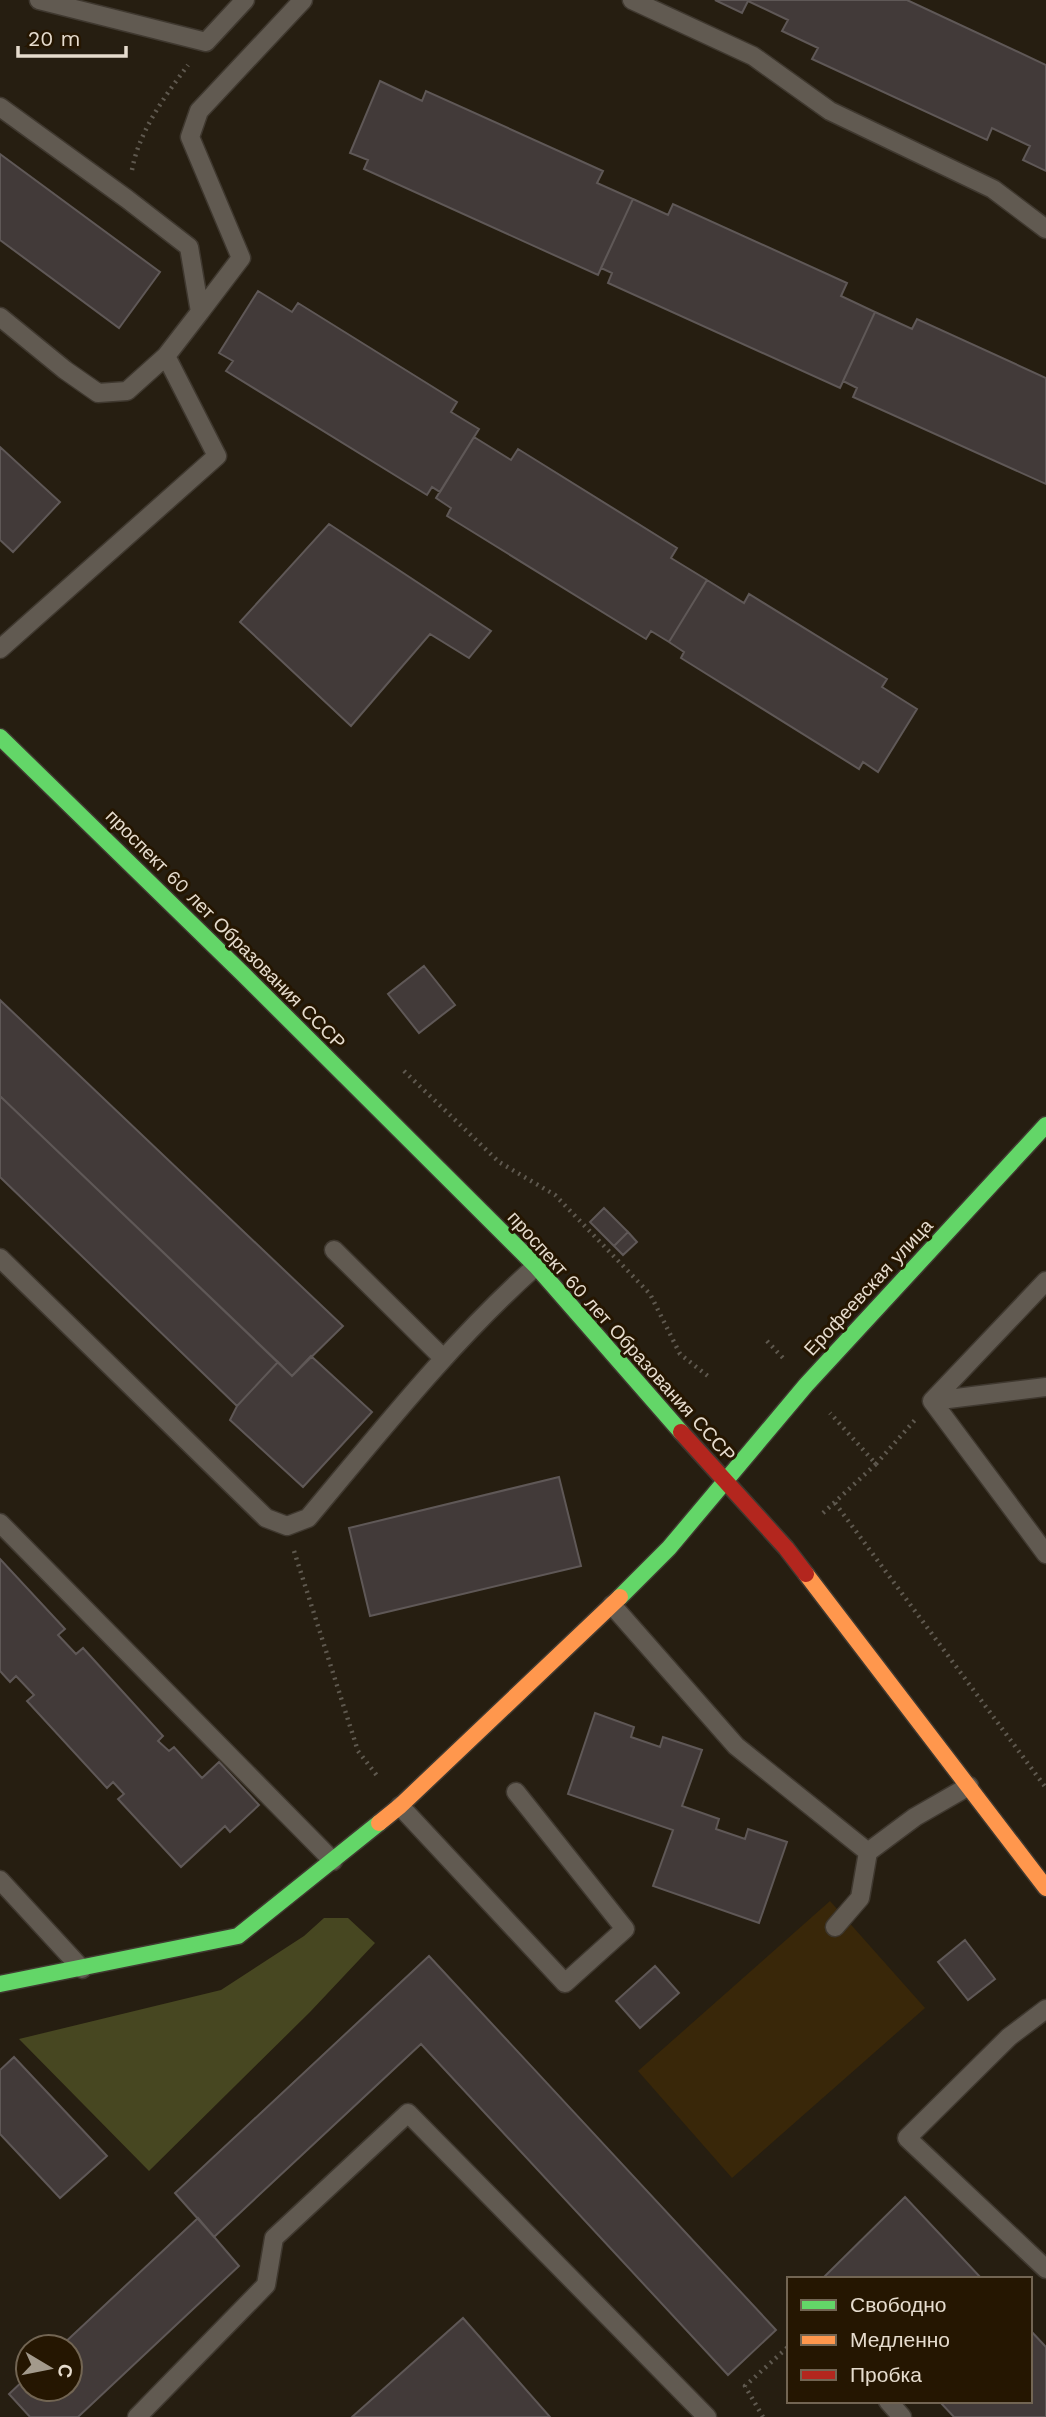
<svg xmlns="http://www.w3.org/2000/svg" width="1046" height="2417" viewBox="0 0 1046 2417" font-family="'Work Sans',sans-serif">
<style>
.built{fill:#392709}
.green{fill:#474721}
.building{fill:#423a39;stroke:#5f5857;stroke-width:2}
.lines{fill:none;stroke-linecap:round;stroke-linejoin:round}
.lane-casing{stroke:#3f382f;stroke-width:21}
.fast-casing{stroke:#3f382f;stroke-width:19}
.slow-casing{stroke:#3f382f;stroke-width:19}
.jam-casing{stroke:#3f382f;stroke-width:19}
.path{stroke:#5f594f;stroke-width:4.5;stroke-dasharray:2 5;stroke-linecap:butt}
.lane{stroke:#615a51;stroke-width:18}
.fast{stroke:#63d668;stroke-width:16}
.slow{stroke:#ff974d;stroke-width:16}
.jam{stroke:#b3261e;stroke-width:16}
.labels{text-anchor:middle;stroke-width:6;stroke-linejoin:round;paint-order:stroke}
.street-label{font-size:19px;fill:#e6dcce;stroke:#251601}
</style>
<rect width="100%" height="100%" fill="#261e11"/>
<!-- built -->
<path class="built" d="M830 1901 925 2008 732 2178 638 2071Z"/>
<!-- green -->
<path class="green" d="M324 1918H348L375 1943 310 2012 149 2171 19 2039 221 1990 304 1936Z"/>
<!-- building -->
<path class="building" d="M715 0H907L1046 65V171L1023 160 1030 146 992 128 987 140 812 59 818 48 782 31 788 20 748 1 742 13Z
M380 81 422 101 426 91 603 171 597 183 633 199 598 275 364 169 368 160 350 153Z
M0 154 160 272 119 328 0 240Z
M633 199 668 215 673 204 847 283 841 296 875 312 840 388 608 283 612 273 601 268Z
M258 291 292 312 298 303 457 402 451 412 479 429 440 492 432 487 427 495 226 371 233 361 219 353Z
M875 312 912 329 917 319 1046 378V484L853 397 857 388 843 381Z
M474 437 511 460 518 449 677 548 671 558 707 580 669 642 651 631 646 639 447 516 451 508 436 498Z
M0 447 60 502 13 552 0 540Z
M329 524 491 631 469 658 430 634 351 726 240 622Z
M707 580 744 603 749 594 887 679 882 687 917 709 878 772 863 762 859 769 681 658 684 652 669 642Z
M424 966 455 1005 419 1033 388 994Z
M0 1000 343 1326 292 1376 0 1096Z
M0 1096 278 1362 237 1406 0 1177Z
M604 1208 628 1232 614 1246 590 1222Z
M628 1232 637 1242 623 1255 614 1246Z
M311 1356 372 1412 303 1487 230 1420 237 1406 278 1362 292 1376Z
M559 1477 581 1566 370 1616 349 1528Z
M0 1559 65 1629 58 1635 76 1654 83 1648 163 1736 158 1741 169 1751 174 1747 202 1778 219 1762 259 1805 230 1832 225 1826 181 1867 118 1799 124 1794 113 1782 107 1788 27 1701 34 1695 16 1676 10 1682 0 1671Z
M595 1713 634 1727 631 1737 660 1747 663 1737 702 1750 682 1806 719 1819 716 1829 745 1839 748 1829 787 1842 759 1923 653 1886 673 1830 568 1794Z
M965 1940 995 1979 968 2000 938 1962Z
M429 1956 776 2330 728 2375 421 2044 214 2237 175 2193Z
M655 1966 679 1993 640 2028 616 2001Z
M14 2057 107 2156 60 2198 0 2134V2070Z
M905 2197 982 2279H824L823 2278Z
M198 2218 239 2266 78 2417H30L9 2394 28 2376V2389H70V2347H60Z
M463 2318 550 2417H352Z
M1030 2330 1046 2347V2417H954L939 2401H1030Z"/>
<g class="lines">
<!-- lane casing -->
<g class="lane-casing">
<path id="lane" d="M39 0 206 42 245 0
M632 0 753 56 830 111 993 189 1046 229
M0 107 127 199 189 247 200 312 166 356 127 391 98 393 65 370 0 317
M200 312 241 258 190 137 199 111 303 0
M0 649 217 456 166 356
M334 1250 443 1358
M0 1258 266 1518 287 1526 308 1518C381 1431 451 1342 536 1266
M1046 1281 932 1401 1046 1554
M932 1401 1046 1387
M0 1523 333 1861
M612 1605 736 1746 868 1852 915 1817 969 1786
M400 1806 565 1983 625 1929 516 1792
M0 1880 82 1969
M835 1927 860 1898 868 1852
M1046 2009 1009 2037 907 2138 1046 2269
M888 2401 902 2417
M137 2417 266 2285 274 2238 408 2113 707 2417"/>
</g>
<!-- fast casing -->
<g class="fast-casing">
<path id="fast" d="M0 737 243 974 536 1266 681 1432
M620 1597 669 1548 806 1385 1046 1125
M0 1984 238 1936 379 1823"/>
</g>
<!-- slow casing -->
<g class="slow-casing">
<path id="slow" d="M806 1574 1046 1888
M379 1823 400 1806 620 1597"/>
</g>
<!-- jam casing -->
<g class="jam-casing">
<path id="jam" d="M681 1432 786 1548 806 1574"/>
</g>
<!-- path -->
<path class="path" d="M132 170C139 131 165 96 188 65
M404 1071 499 1162 555 1195 650 1294 680 1354 709 1377
M767 1341 783 1358
M876 1464 915 1420
M835 1503 1046 1788
M823 1513 876 1464 830 1413
M294 1551 358 1751 378 1777
M763 2417 745 2386 789 2346"/>
<!-- lane -->
<use href="#lane" class="lane"/>
<!-- fast -->
<use href="#fast" class="fast"/>
<!-- slow -->
<use href="#slow" class="slow"/>
<!-- jam -->
<use href="#jam" class="jam"/>
</g>
<g class="labels">
<!-- street labels -->
<g class="street-label">
<text transform="translate(226 929) rotate(45)" y="7">проспект 60 лет Образования СССР</text>
<text transform="translate(868 1287) rotate(-47)" y="7">Ерофеевская улица</text>
<text transform="translate(622 1336) rotate(48)" y="7">проспект 60 лет Образования СССР</text>
</g>
</g>
<!-- legend -->
<rect x="787" y="2277" width="245" height="126" fill="#251601" stroke="#726553" stroke-width="2"/>
<rect x="801" y="2300" width="35" height="10" fill="#63d668" stroke="#726553" stroke-width="2"/>
<text x="850" y="2312" font-size="21" fill="#e6dcce">Свободно</text>
<rect x="801" y="2335" width="35" height="10" fill="#ff974d" stroke="#726553" stroke-width="2"/>
<text x="850" y="2347" font-size="21" fill="#e6dcce">Медленно</text>
<rect x="801" y="2370" width="35" height="10" fill="#b3261e" stroke="#726553" stroke-width="2"/>
<text x="850" y="2382" font-size="21" fill="#e6dcce">Пробка</text>
<!-- north arrow -->
<g transform="translate(49 2368) rotate(100)"><circle r="33" fill="#251601" stroke="#726553" stroke-width="2"/>
<path d="M0-5L12 26L0 18L-12 26Z" fill="#a39a8c"/>
<text y="-10" font-size="19" font-weight="bold" text-anchor="middle" fill="#e6dcce">С</text>
</g>
<!-- scale -->
<path d="M18 46v10h108v-10" fill="none" stroke="#e6dcce" stroke-width="3.5"/>
<text x="28" y="46" font-size="21" fill="#e6dcce" stroke="#251601" stroke-width="5" paint-order="stroke">20 m</text>
</svg>
